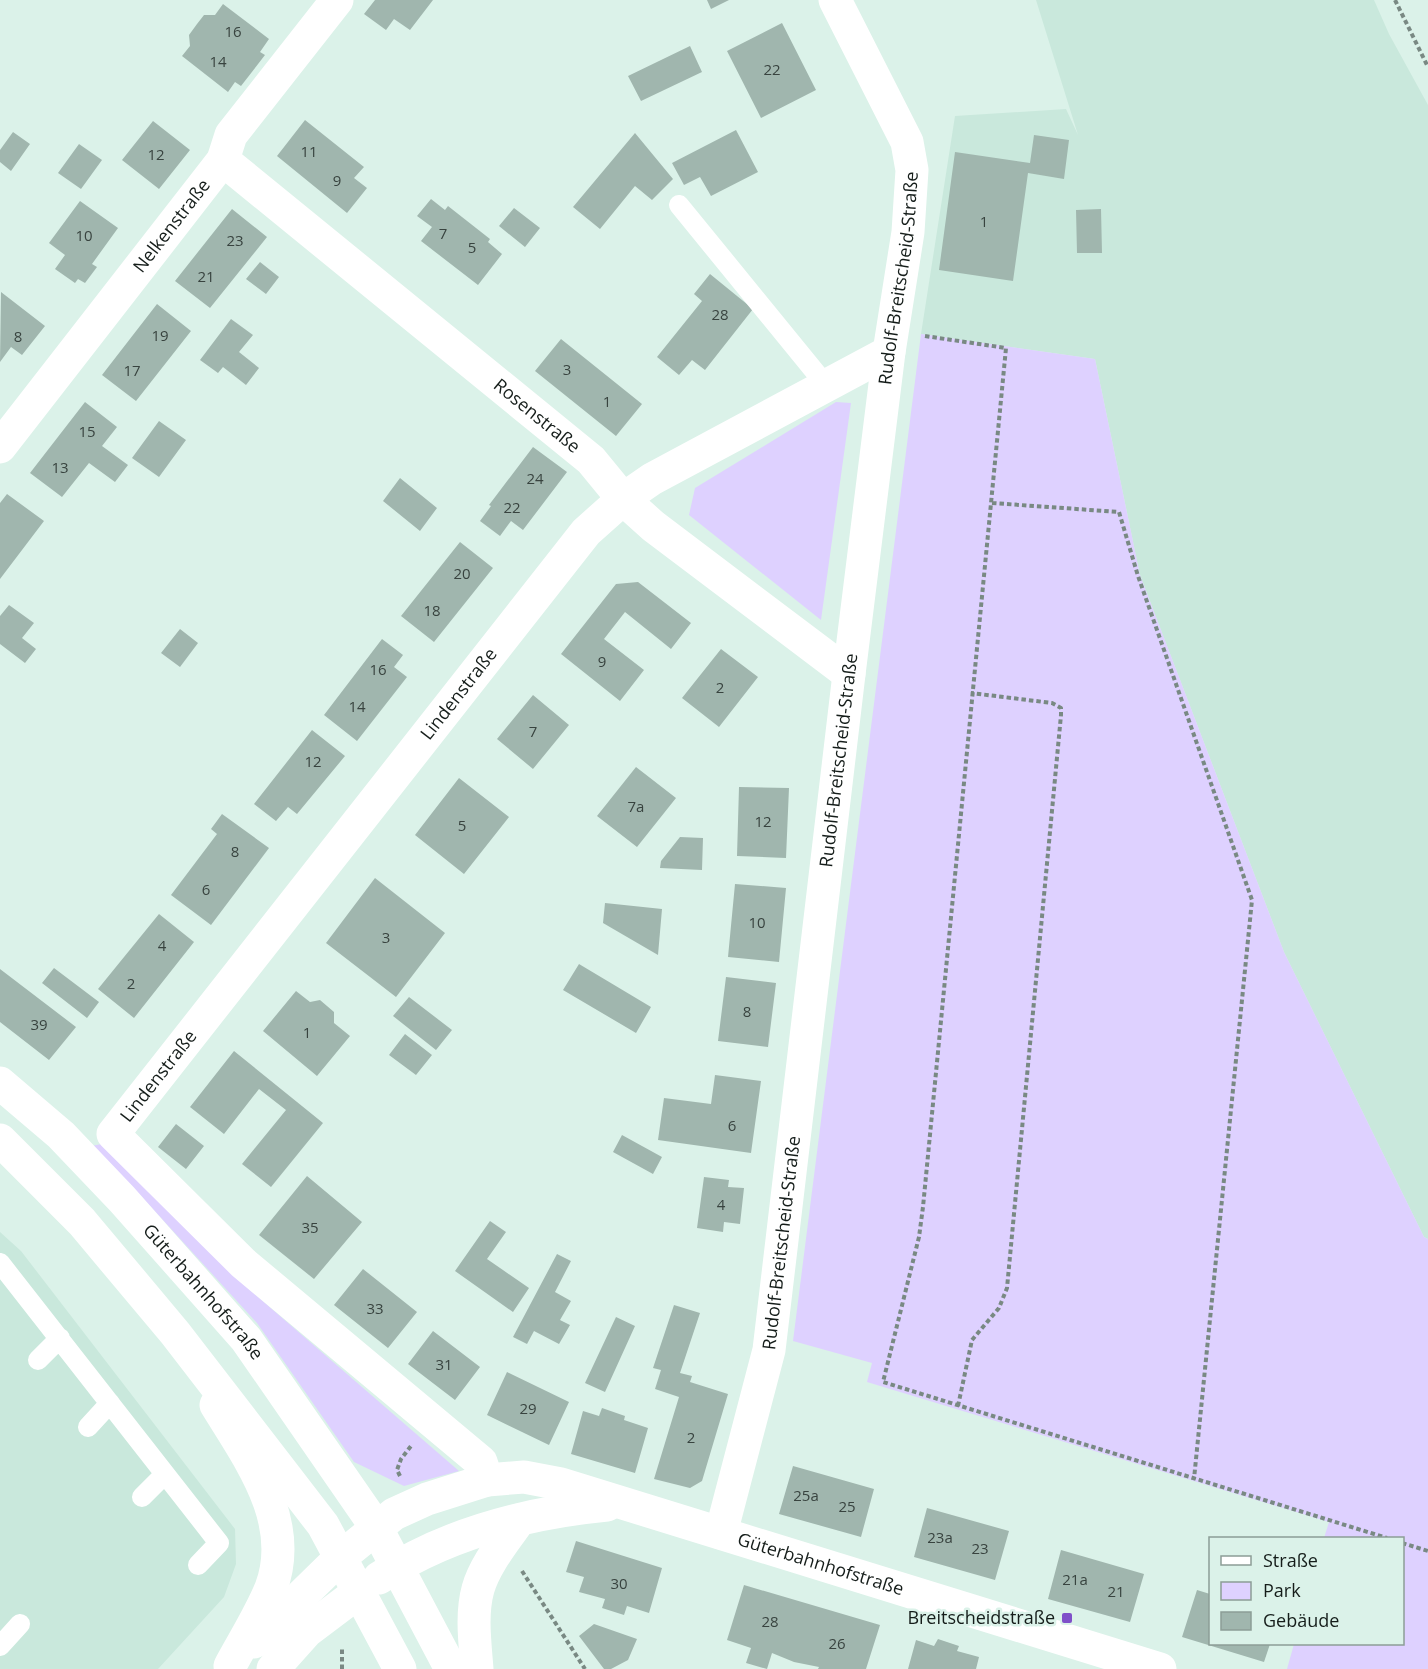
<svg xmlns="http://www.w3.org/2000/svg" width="1428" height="1669" viewBox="0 0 1428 1669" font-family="'Open Sans',sans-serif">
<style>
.built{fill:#c9e8dc}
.green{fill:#ded1ff}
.building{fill:#a0b6ae}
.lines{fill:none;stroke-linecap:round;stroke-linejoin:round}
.path{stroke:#798983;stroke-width:4;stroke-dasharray:4.5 3;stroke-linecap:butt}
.lane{stroke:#fff;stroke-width:20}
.street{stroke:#fff;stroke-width:33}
.secondary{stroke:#fff;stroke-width:33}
.poi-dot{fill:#7f50c9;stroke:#dbf2e9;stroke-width:2}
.labels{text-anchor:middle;stroke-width:5;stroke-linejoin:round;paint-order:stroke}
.number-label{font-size:15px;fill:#38433f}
.street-label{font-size:18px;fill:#151d1a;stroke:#dbf2e9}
.poi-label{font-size:18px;fill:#151d1a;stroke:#dbf2e9;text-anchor:end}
</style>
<rect width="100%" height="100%" fill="#dbf2e9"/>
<!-- built -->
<path class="built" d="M1036 0H1374L1389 34 1428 105V1239L1424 1237 1284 952 1140 575 1095 359 921 334 955 116 1066 109 1078 135Z
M0 1232 21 1251 235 1529 236 1564 224 1597 158 1669H0Z"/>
<!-- green -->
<path class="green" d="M921 334 1095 359 1140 575 1284 952 1424 1237 1428 1239V1669H1287L1294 1644H1402V1538H1324L1329 1522 867 1382 872 1363 793 1341Z
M836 402 851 403 821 620 689 515 695 488Z
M102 1144 235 1277 459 1471 404 1486 354 1462 257 1323 130 1184 86 1147Z"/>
<!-- building -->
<path class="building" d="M375 0H433L410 30 394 19 386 30 364 14Z
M707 0H729L711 9Z
M223 4 269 39 260 52 265 55 241 86 235 82 228 92 182 56 190 46 189 35 197 24 204 15H215Z
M782 23 816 90 761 118 727 51Z
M690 46 702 72 641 101 628 76Z
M305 120 364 167 354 178 367 188 347 213 277 156Z
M153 121 190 150 159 189 122 160Z
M736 130 758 172 711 196 700 177 684 185 672 163Z
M13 132 30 144 11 171 0 162V150Z
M635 133 673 179 652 200 635 186 600 229 573 207Z
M1034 135 1069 140 1064 179 1028 173 1013 281 939 270 955 152 1030 163Z
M79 144 102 160 81 189 58 173Z
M431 199 445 210 448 206 490 239 488 242 502 254 478 285 421 241 432 227 417 216Z
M80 201 118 228 92 264 97 267 85 283 78 279 75 283 55 269 65 255 49 243Z
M514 208 540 228 525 247 499 226Z
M232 209 267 237 210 308 175 281Z
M1101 209 1102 253H1077L1076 210Z
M260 262 279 277 266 294 246 279Z
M710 274 753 309 705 370 692 360 679 375 657 357 702 301 694 294Z
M1 292 45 326 22 355 11 347 0 362Z
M157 304 191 331 136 401 102 375Z
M231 319 253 335 239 352 259 368 246 385 223 367 218 373 200 360Z
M561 339 642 404 616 436 535 371Z
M85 402 117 427 102 446 128 465 115 482 89 463 62 497 30 473Z
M159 421 186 440 159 477 132 458Z
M533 447 567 472 523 530 511 521 500 536 480 521 491 506 489 505Z
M400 478 437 508 420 531 383 501Z
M7 494 44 521 0 579V503Z
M460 542 493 568 434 642 401 616Z
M638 582 691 623 671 649 625 612 604 639 644 670 620 701 561 654 616 584Z
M9 605 34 623 22 638 36 649 25 663 0 644V616Z
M180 629 198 643 180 667 161 653Z
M382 639 403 655 394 667 407 677 357 741 324 715Z
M721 649 758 677 719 727 682 698Z
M533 695 569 725 533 769 497 739Z
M312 730 345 756 297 814 288 807 276 821 254 804Z
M636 767 676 798 637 847 597 816Z
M459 778 509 817 464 874 415 835Z
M739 787 789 788 786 858 737 856Z
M222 814 269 848 211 925 171 895 217 834 211 829Z
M680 837 703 838 702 870 660 868 661 861Z
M375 878 445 933 396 997 326 943Z
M735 884 786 888 779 962 728 957Z
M605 903 662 909 658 955 603 923Z
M159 914 194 942 134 1018 98 989Z
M579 964 651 1007 636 1033 563 990Z
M54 968 99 1002 87 1018 42 983Z
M0 969 76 1027 49 1060 0 1022Z
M726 977 776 983 768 1047 718 1041Z
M296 991 310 1002 320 1000 334 1012V1023L350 1036 317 1076 263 1031Z
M409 997 452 1030 436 1050 393 1016Z
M405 1034 432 1055 416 1075 389 1055Z
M234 1051 323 1123 271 1187 242 1164 286 1110 259 1089 224 1134 190 1107Z
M715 1075 761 1081 751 1153 658 1140 664 1098 711 1104Z
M176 1124 204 1146 186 1169 158 1147Z
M622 1135 662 1157 653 1174 613 1152Z
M307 1176 362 1222 314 1279 259 1235Z
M704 1177 729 1180 728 1187 744 1188 740 1224 724 1222 723 1232 697 1228Z
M490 1221 506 1232 487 1259 529 1288 513 1312 455 1271Z
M557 1254 571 1261 555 1292 571 1301 560 1320 570 1325 559 1344 534 1331 527 1344 513 1337Z
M363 1269 417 1312 388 1348 334 1305Z
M674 1305 700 1313 680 1373 692 1376 690 1382 728 1394 702 1481 690 1488 654 1479 679 1397 655 1389 661 1370 653 1368Z
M616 1317 635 1326 605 1392 585 1383Z
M433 1331 480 1367 455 1400 408 1364Z
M507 1372 569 1402 549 1445 487 1415Z
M602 1408 625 1416 624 1420 648 1428 635 1473 571 1454 583 1411 599 1416Z
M793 1466 874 1489 861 1537 779 1514Z
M927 1508 1009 1531 995 1580 914 1557Z
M576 1541 662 1568 649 1613 627 1606 624 1615 602 1608 605 1599 579 1592 584 1577 566 1572Z
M1061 1550 1144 1574 1130 1622 1048 1599Z
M744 1585 880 1625 866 1669H818L819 1667 794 1662 772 1653 767 1669 746 1663 751 1648 727 1640Z
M1197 1590 1210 1594V1644H1270L1264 1662 1182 1637Z
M594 1624 637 1639 628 1660 611 1669H604L579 1636Z
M938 1639 959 1646 957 1651 979 1657 976 1669H908L916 1640 934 1646Z"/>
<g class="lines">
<!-- path -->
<path class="path" d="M1395 0 1428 67
M925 336 1006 348 923 1207 919 1237 883 1382 1387 1538
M992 503 1119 512 1138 576 1252 900 1194 1479
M958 1406 972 1340 999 1308 1007 1288 1061 715V708L1052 703 971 693
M400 1476 397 1470 401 1459 411 1446
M1402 1543 1428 1551
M522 1571 585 1669
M342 1669V1647"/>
<!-- lane -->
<path class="lane" d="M679 205 825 384
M0 1263 219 1543 198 1565
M38 1360 60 1338
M88 1427 110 1403
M142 1497 165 1474
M0 1646 20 1624"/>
<!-- street -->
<g class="street">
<path id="s1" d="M223 160 591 460 623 499 653 526 849 674"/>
<path id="s2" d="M0 447 223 160 231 135 337 0"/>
<path d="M216 1405C249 1459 296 1521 271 1588 260 1615 244 1640 230 1666"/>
<path id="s3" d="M487 1480 481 1462 243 1263 113 1134 586 532 623 499 652 479 889 352"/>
<path id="s4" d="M721 1533 769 1350 849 674 889 352 908 232 912 170 907 142 835 0"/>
<path d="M254 1642 341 1557"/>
<path d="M273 1669 307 1631 360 1591"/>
</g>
<!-- secondary -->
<g class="secondary">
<path id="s5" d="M0 1083 61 1135 122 1199 246 1339 376 1527 451 1669"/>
<path d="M0 1140 82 1222 175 1333 323 1525 400 1669"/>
<path id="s6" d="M341 1557 394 1514 427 1499 487 1480 524 1477 561 1484 1160 1669"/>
<path d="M379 1578C447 1533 527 1513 607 1505"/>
<path d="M477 1669C475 1643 471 1614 478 1589 485 1564 505 1541 519 1520"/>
</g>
</g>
<!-- markers -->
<rect class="poi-dot" x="1061" y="1612" width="12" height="12" rx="3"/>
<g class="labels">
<!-- number labels -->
<g class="number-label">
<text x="233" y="37">16</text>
<text x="218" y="67">14</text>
<text x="772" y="75">22</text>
<text x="309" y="157">11</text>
<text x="156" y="160">12</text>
<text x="337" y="186">9</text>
<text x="984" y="227">1</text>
<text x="443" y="239">7</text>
<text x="84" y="241">10</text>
<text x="235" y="246">23</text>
<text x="472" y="253">5</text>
<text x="206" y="282">21</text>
<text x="720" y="320">28</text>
<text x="160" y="341">19</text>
<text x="18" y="342">8</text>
<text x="567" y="375">3</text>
<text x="132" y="376">17</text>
<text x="607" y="407">1</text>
<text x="87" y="437">15</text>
<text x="60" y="473">13</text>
<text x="535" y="484">24</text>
<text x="512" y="513">22</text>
<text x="462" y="579">20</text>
<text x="432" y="616">18</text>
<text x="602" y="667">9</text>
<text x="378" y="675">16</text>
<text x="720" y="693">2</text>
<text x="357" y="712">14</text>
<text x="533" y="737">7</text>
<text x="313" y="767">12</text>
<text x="636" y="812">7a</text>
<text x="763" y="827">12</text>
<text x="462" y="831">5</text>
<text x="235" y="857">8</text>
<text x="206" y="895">6</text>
<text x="757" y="928">10</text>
<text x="386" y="943">3</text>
<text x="162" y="951">4</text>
<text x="131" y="989">2</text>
<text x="747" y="1017">8</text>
<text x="39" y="1030">39</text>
<text x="307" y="1038">1</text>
<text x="732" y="1131">6</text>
<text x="721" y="1210">4</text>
<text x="310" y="1233">35</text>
<text x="375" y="1314">33</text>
<text x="444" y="1370">31</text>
<text x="528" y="1414">29</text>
<text x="691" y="1443">2</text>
<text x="806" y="1501">25a</text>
<text x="847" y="1512">25</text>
<text x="940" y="1543">23a</text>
<text x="980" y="1554">23</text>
<text x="1075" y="1585">21a</text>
<text x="619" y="1589">30</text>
<text x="1116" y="1597">21</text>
<text x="770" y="1627">28</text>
<text x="837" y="1649">26</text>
</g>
<!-- street labels -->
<g class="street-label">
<text dy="6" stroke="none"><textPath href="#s2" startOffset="280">Nelkenstraße</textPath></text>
<text dy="6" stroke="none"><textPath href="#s4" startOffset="1269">Rudolf-Breitscheid-Straße</textPath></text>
<text dy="6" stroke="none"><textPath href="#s1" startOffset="405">Rosenstraße</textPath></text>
<text dy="6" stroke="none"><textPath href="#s3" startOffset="1072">Lindenstraße</textPath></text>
<text dy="6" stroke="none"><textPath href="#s4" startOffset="783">Rudolf-Breitscheid-Straße</textPath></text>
<text dy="6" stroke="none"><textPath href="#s3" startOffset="586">Lindenstraße</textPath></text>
<text dy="6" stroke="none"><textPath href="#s4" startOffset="297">Rudolf-Breitscheid-Straße</textPath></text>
<text dy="6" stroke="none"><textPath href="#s5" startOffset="292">Güterbahnhofstraße</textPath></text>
<text dy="6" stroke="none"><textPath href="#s6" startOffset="514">Güterbahnhofstraße</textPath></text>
</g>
<!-- poi labels -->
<g class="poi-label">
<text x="1055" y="1624">Breitscheidstraße</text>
</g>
</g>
<!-- legend -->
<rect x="1209" y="1537" width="195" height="108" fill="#dbf2e9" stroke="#8c9d96" stroke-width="1.5"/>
<rect x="1221" y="1556" width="30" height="9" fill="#ffffff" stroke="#8c9d96" stroke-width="1.5"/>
<text x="1263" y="1567" font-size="18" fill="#151d1a">Straße</text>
<rect x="1221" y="1582" width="30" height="18" fill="#ded1ff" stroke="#8c9d96" stroke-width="1.5"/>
<text x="1263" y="1597" font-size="18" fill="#151d1a">Park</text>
<rect x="1221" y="1612" width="30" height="18" fill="#a0b6ae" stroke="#8c9d96" stroke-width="1.5"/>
<text x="1263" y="1627" font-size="18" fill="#151d1a">Gebäude</text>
</svg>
